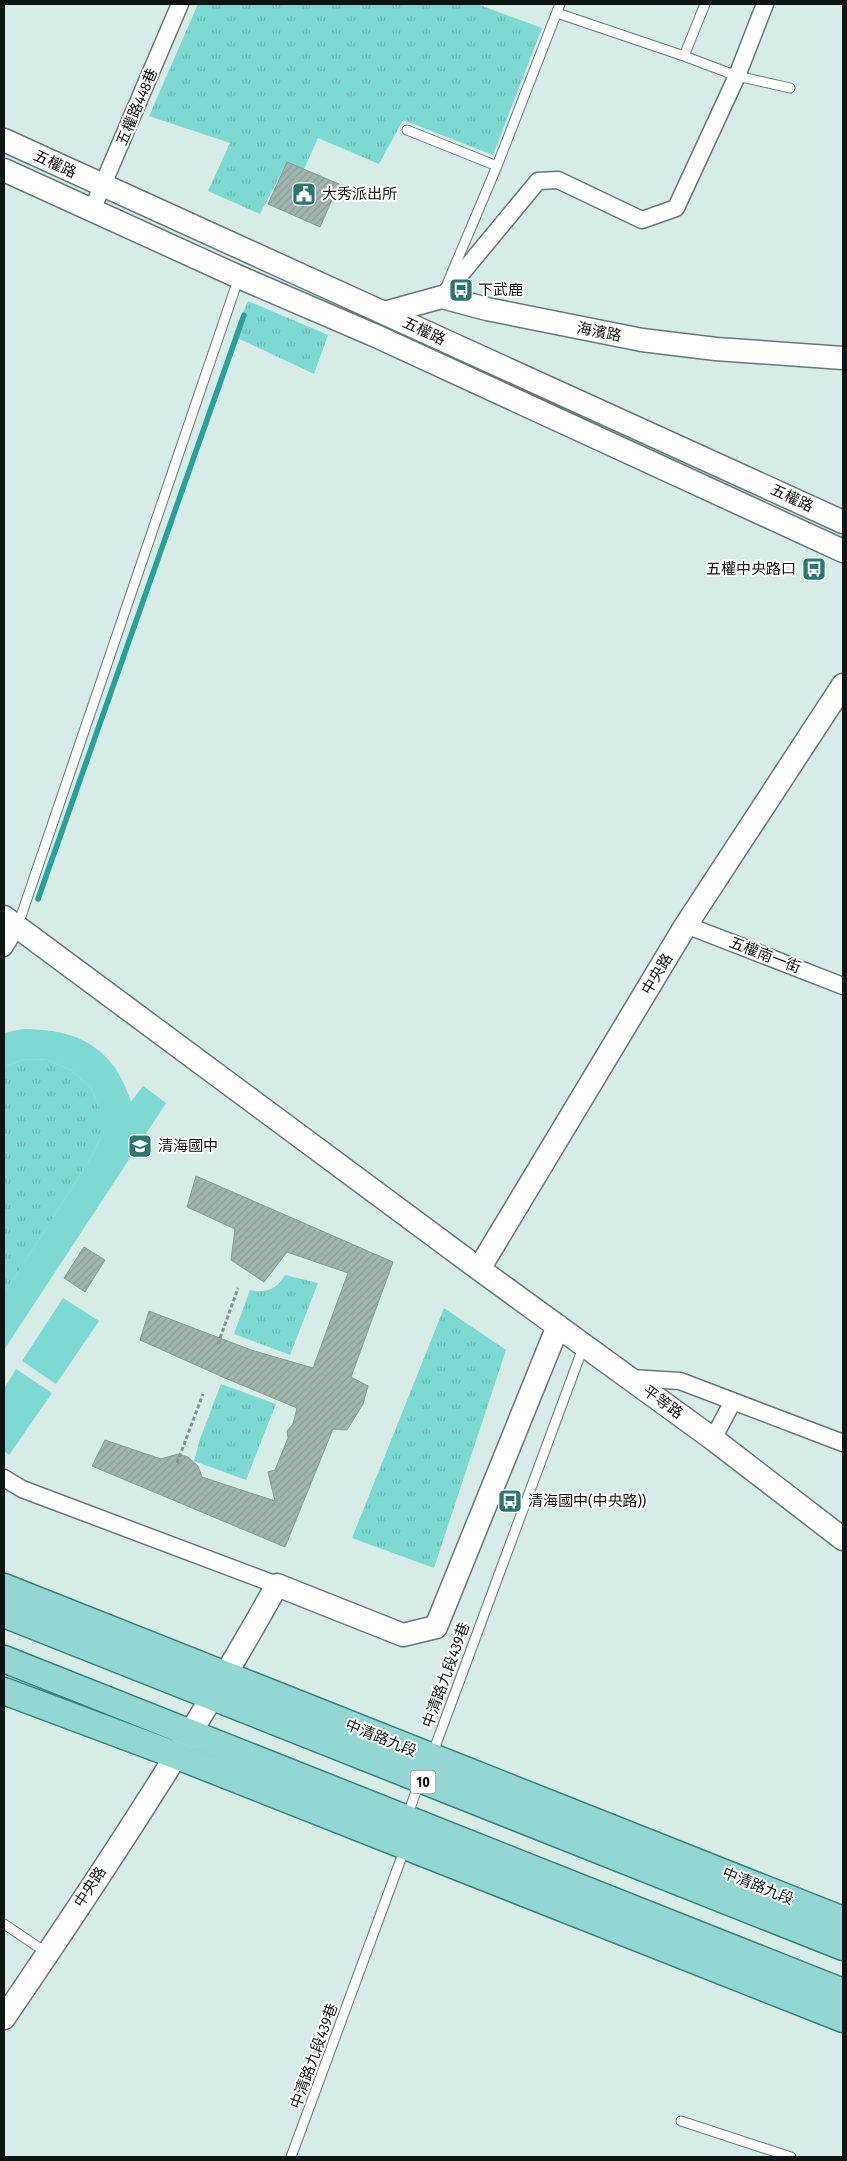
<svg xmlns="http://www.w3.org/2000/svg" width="847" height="2161" viewBox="0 0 847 2161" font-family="'Fira Sans Condensed','Noto Sans TC',sans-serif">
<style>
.grass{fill:url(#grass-tufts)}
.pitch{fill:#7dd9d1}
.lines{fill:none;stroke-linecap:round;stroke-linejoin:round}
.stream{stroke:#27a199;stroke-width:5.5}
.building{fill:url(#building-hatch);stroke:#889a98}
.lane-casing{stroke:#677876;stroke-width:11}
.street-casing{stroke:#677876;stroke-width:19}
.secondary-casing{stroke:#677876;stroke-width:25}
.primary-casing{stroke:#36827c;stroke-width:29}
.path{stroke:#849290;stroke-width:3;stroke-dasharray:4 2.5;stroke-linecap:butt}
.lane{stroke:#fff;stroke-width:9}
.street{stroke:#fff;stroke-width:16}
.secondary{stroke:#fff;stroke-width:22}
.primary{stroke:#94d7d2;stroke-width:26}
.labels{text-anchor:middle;stroke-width:4;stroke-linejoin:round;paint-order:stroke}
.shield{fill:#fff;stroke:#565b5a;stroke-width:1}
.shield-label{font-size:14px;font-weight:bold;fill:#0e1514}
.street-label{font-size:15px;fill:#0e1514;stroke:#fff}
.poi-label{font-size:15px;fill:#0e1514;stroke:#fff;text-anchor:start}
</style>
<defs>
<pattern id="grass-tufts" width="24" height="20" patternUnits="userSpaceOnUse" patternTransform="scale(1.25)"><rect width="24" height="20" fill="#7dd9d1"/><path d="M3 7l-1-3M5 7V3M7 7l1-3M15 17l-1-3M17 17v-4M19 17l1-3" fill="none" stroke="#6bb9b3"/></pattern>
<pattern id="building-hatch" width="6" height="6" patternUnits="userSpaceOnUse" patternTransform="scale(1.25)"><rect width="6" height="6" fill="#a2b4b2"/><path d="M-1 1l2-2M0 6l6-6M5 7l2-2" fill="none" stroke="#8a9a98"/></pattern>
</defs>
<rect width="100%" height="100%" fill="#d7ebe8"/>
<!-- grass -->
<path class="grass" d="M198 4H477L542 28 493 155 403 120 379 164 318 138 304 169 287 162 260 214 208 191 230 143 149 116Z
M248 301 328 335 314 374 233 336Z
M25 1059 48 1060 71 1070 91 1088 101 1111V1137L89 1161 4 1294V1067Z
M285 1275 318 1283 290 1355 234 1334 250 1290C266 1294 277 1289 285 1275Z
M444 1308 506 1350 434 1568 352 1538Z
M221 1384 276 1404 246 1480 194 1461 200 1439Z"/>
<!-- pitch -->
<path class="pitch" d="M23 1029C79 1029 114 1048 131 1102L143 1086 166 1103 4 1350V1294L89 1161 101 1137V1111L91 1088 71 1070 48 1060 25 1059 4 1067V1033Z
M63 1298 99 1321 56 1384 22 1361Z
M16 1369 52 1393 9 1455 4 1451V1389Z"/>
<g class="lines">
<!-- stream -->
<path class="stream" d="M38 899 244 315"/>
</g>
<!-- building -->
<path class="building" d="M287 162 339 184 320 227 268 204Z
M196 1176 393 1262 351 1377 368 1386 363 1404 347 1430 333 1429 285 1547 92 1466 105 1440 161 1459 178 1454 188 1457 198 1466 202 1477 275 1501 268 1472 275 1470 288 1438 287 1431 293 1424 297 1408 225 1378 140 1340 149 1311 251 1350 313 1368 348 1273 287 1252 264 1282 231 1260 235 1229 187 1207Z
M84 1247 105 1260 85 1292 64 1278Z"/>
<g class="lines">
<!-- lane casing -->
<g class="lane-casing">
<path id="lane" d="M557 13 684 56 737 76 790 88
M684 56 705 4
M407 130 497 166
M448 282 497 166 560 4
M18 925 239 277
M432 1755 584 1345
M407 1817 420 1780
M4 1924 47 1953
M681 2121 791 2157
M291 2157 405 1848"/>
</g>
<!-- street casing -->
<g class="street-casing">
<path id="street" d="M92 210 180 4
M442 297 538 181 558 180 642 220 676 208 737 76 765 4
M686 925 843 986
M4 948 17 926
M630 1378 680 1381 843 1443
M713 1439 733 1401
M4 1478 22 1489 277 1585"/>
</g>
<!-- secondary casing -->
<g class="secondary-casing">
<path id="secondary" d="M4 140 843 522
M4 170 239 277 376 336 843 551
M384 313 442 297 487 309 642 340 716 349 843 358
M4 917 479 1269 713 1439 843 1539
M479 1269 686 925 843 685
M4 2018C100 1877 194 1734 277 1585L403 1635 436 1627 558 1326"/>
</g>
<!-- primary casing -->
<g class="primary-casing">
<path id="primary" d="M4 1587 843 1920
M4 1614 843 1947
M4 1659 843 1992
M4 1691 175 1755 843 2019"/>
</g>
<!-- path -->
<path class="path" d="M218 1344 238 1288
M177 1463 203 1394"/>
<!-- lane -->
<use href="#lane" class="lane"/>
<!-- street -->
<use href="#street" class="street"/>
<!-- secondary -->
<use href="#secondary" class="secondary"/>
<!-- primary -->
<use href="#primary" class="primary"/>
</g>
<!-- icons -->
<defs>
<g id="civic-square" transform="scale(1.25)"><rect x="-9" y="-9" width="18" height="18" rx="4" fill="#2d7570" stroke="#fff"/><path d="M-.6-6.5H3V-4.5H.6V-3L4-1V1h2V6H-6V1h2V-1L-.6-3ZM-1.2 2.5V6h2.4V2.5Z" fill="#fff"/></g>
<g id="bus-square" transform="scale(1.25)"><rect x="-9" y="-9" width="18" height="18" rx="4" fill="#2d7570" stroke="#fff"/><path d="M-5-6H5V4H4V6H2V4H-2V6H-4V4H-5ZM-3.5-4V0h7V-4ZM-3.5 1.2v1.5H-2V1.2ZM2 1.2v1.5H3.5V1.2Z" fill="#fff"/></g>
<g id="school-square" transform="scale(1.25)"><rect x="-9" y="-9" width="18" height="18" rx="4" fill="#2d7570" stroke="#fff"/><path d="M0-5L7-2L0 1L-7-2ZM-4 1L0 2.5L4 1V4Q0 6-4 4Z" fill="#fff"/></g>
</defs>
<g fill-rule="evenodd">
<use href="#civic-square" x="304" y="194"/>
<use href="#bus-square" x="461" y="290"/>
<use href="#bus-square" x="814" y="569"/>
<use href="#school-square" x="140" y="1146"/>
<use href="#bus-square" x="510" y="1501"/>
</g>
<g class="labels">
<!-- shield labels -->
<rect class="shield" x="410.5" y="1770.5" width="25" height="23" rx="4"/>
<g class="shield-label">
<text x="423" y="1787">10</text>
</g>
<!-- street labels -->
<g class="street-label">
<text transform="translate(137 107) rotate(-67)" y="5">五權路448巷</text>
<text transform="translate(55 164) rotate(25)" y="5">五權路</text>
<text transform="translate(424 331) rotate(25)" y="5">五權路</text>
<text transform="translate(599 332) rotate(11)" y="5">海濱路</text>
<text transform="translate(792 498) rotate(25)" y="5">五權路</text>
<text transform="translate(765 955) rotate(21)" y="5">五權南一街</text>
<text transform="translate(657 974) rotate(-59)" y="5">中央路</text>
<text transform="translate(663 1402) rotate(36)" y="5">平等路</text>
<text transform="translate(446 1675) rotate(-70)" y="5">中清路九段439巷</text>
<text transform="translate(381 1738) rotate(22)" y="5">中清路九段</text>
<text transform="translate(758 1886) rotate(22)" y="5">中清路九段</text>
<text transform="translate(90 1887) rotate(-57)" y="5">中央路</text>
<text transform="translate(314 2056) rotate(-70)" y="5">中清路九段439巷</text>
</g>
<!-- poi labels -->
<g class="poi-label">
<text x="322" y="199">大秀派出所</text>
<text x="478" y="295">下武鹿</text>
<text x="796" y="574" text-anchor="end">五權中央路口</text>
<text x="158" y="1151">清海國中</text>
<text x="528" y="1506">清海國中(中央路))</text>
</g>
</g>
<!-- border -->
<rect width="847" height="2161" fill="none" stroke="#0e1514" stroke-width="10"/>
</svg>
